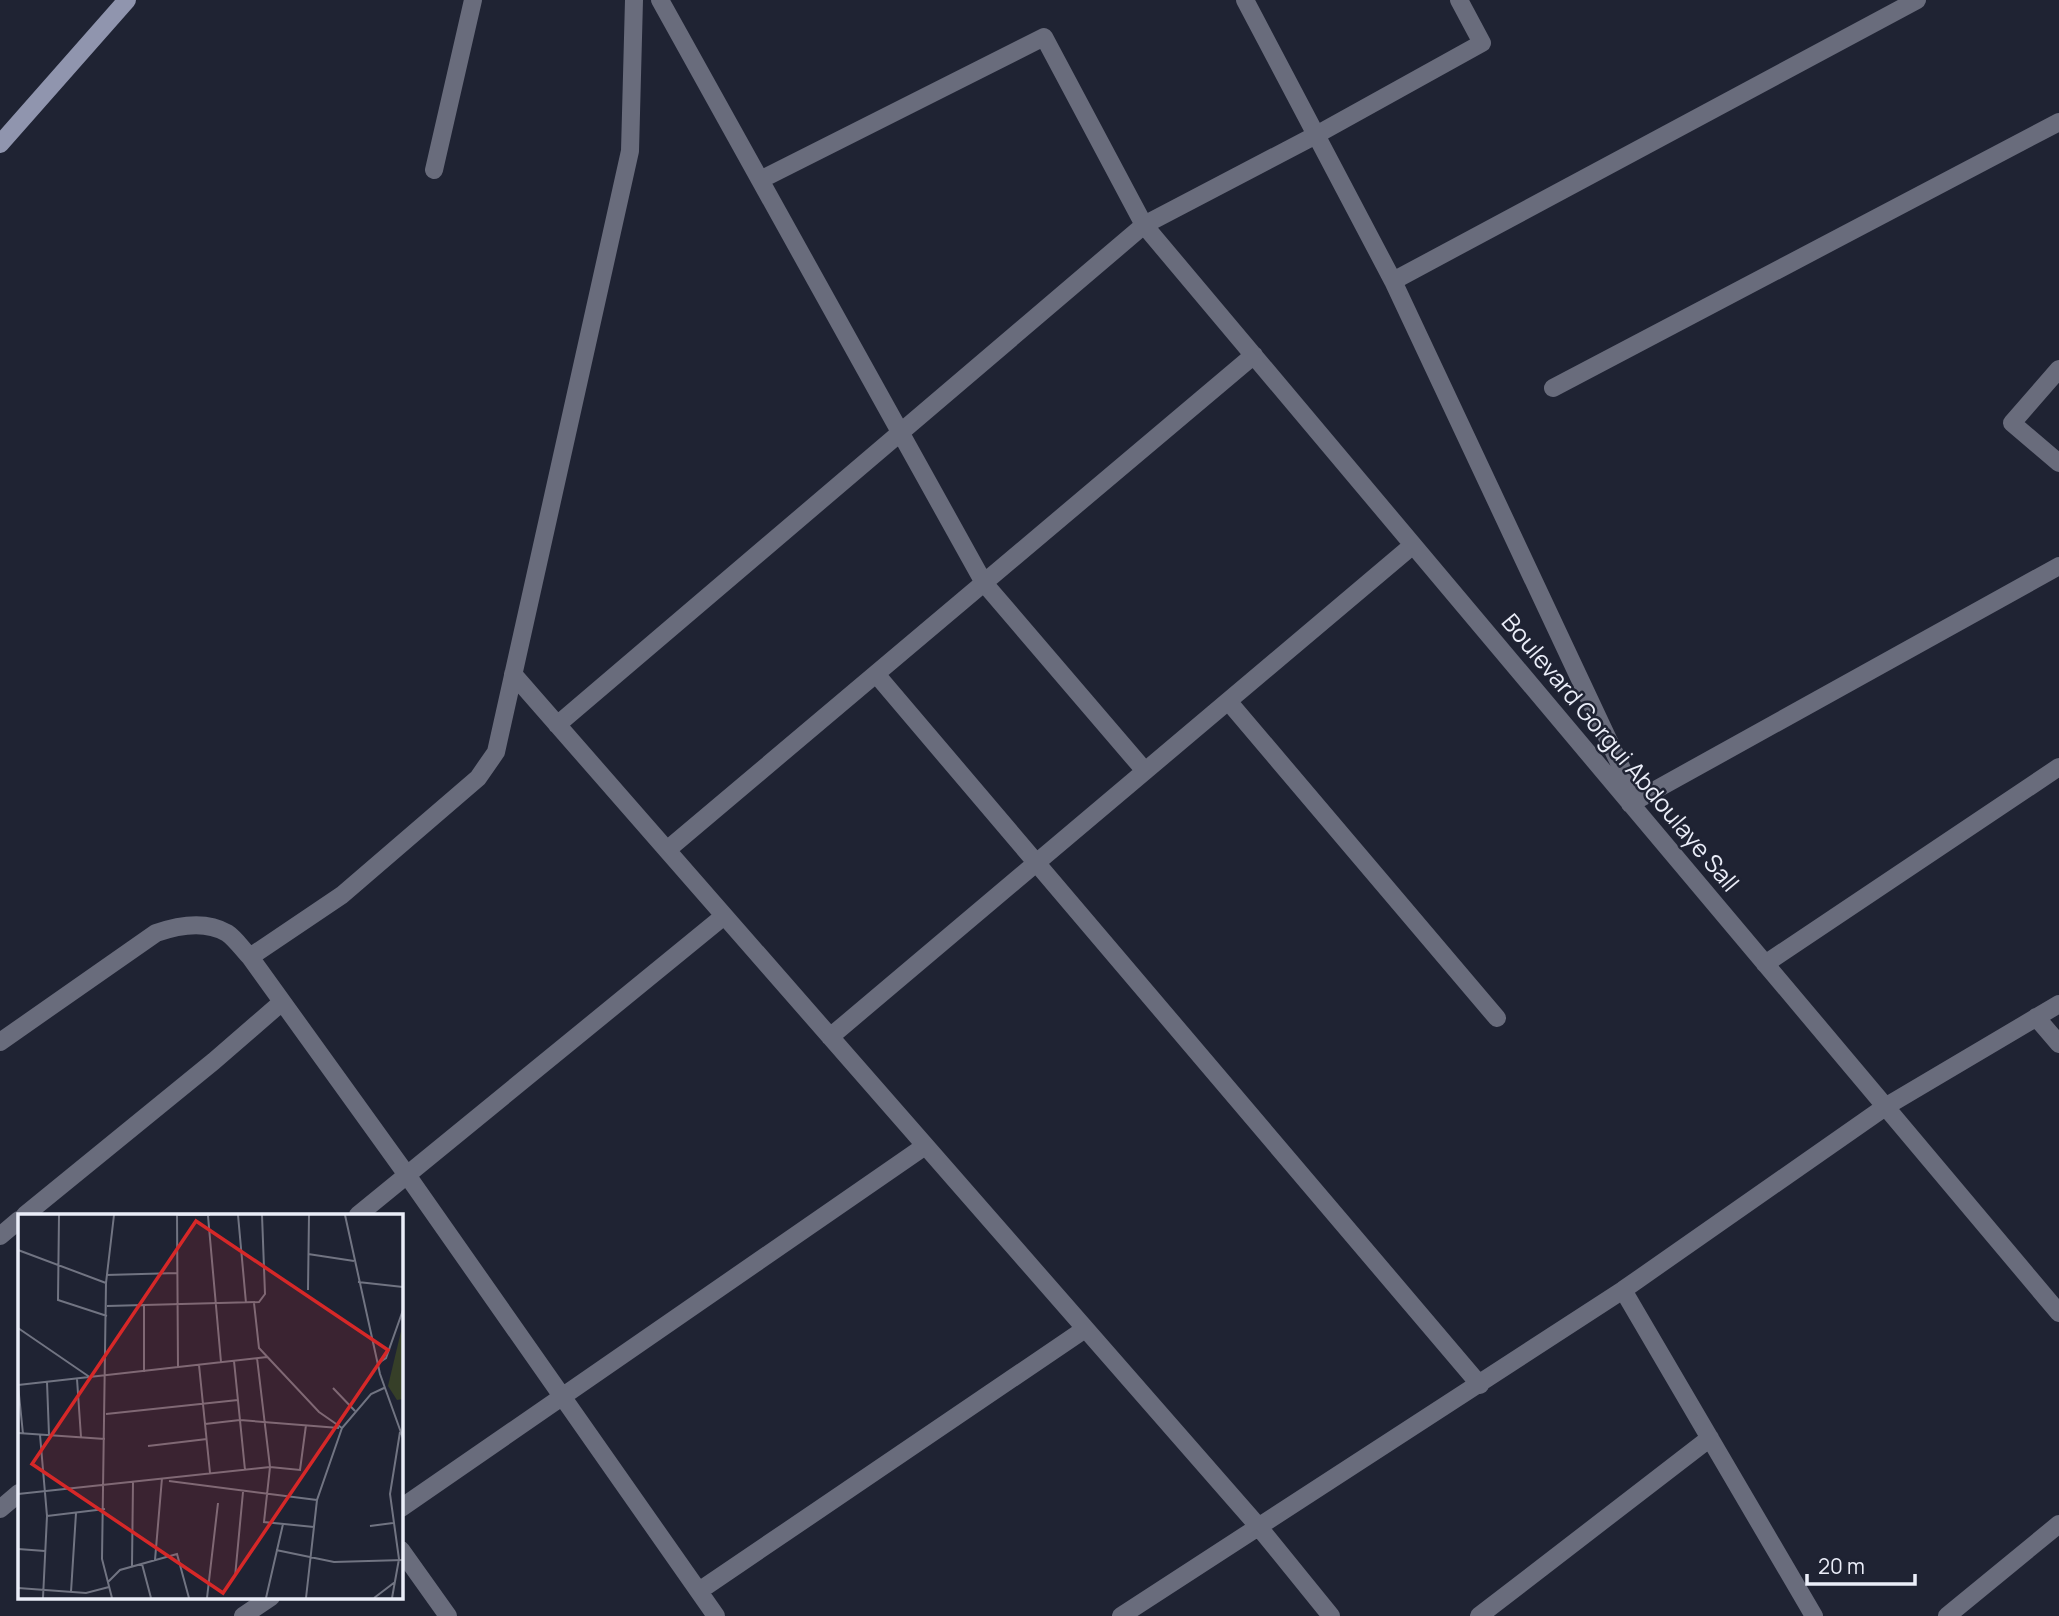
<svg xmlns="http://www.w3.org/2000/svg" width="2059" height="1616" viewBox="0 0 2059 1616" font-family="Manrope,sans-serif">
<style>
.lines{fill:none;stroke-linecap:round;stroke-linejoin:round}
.minor{stroke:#696c7c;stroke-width:18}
.secondary{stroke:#9095ae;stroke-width:18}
.labels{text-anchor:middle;stroke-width:5;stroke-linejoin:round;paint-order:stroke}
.street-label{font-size:24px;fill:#ebeef9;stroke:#1f2333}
.inset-road{fill:none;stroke:#717482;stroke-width:2}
.view{fill:#d62828;fill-opacity:0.15;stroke:#d62828;stroke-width:3.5}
.inset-edge{fill:none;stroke:#ebeef9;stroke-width:3.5}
</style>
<rect width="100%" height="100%" fill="#1f2333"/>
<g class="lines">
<!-- minor -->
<path class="minor" d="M660 0 984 583 1145 771
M1245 0 1393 281 1637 801
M434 170 473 0
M760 180 1044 37 1144 225 2059 1313
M1393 281 1917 0
M2059 369 2012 423 2059 463
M1553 388 2059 122
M513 674 1258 1526 1331 1616
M876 674 1480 1385
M1228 701 1497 1018
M557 725 1144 225 1316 135 1482 43 1459 0
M1630 804 2059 566
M667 850 1254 355
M250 957 342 895 478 778 496 752 630 151 634 0
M1765 964 2059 767
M2036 1017 2059 1044
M830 1037 1413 545
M0 1042 156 933C179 925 205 920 227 933 235 938 243 950 250 957L407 1175 716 1616
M25 1215 214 1061 282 1002
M358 1215 724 916
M0 1236 19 1220
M1623 1290 1814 1616
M401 1508 925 1146
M0 1509 19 1493
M401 1550 448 1616
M699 1591 1085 1329
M243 1616 271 1597
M1121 1616 1623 1290 1885 1107 2059 1004
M1479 1616 1710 1438
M1947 1616 2059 1524"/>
<!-- secondary -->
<path class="secondary" d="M0 144 127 0"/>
</g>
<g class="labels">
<!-- street labels -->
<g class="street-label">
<text transform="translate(1620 753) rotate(50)" y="8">Boulevard Gorgui Abdoulaye Sall</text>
</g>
</g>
<!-- overview -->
<g transform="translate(18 1214)">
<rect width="385" height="385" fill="#1f2333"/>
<path d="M385 109V185L379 186 370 172Z" fill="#363f28"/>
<path class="inset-road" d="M41 1 40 86 89 102M159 1 160 154M160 1H192M220 1 228 89M327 1 362 160 385 224M190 2 203 148M0 36 88 69M290 40 336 47M88 61 159 59M340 68 385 73M290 76 291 1M236 89 241 134 301 198 324 214M126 91V158M89 92 241 88 247 80 244 1M0 114 73 164M239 144 252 253 246 308 296 313M216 147 227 256M359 150 368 144 385 96M181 151 192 259M59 165 63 223M29 168 31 221M0 171 249 143M0 171 5 220M315 174 337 197M88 200 220 186M187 210 222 206 321 214M0 219 87 225M22 221 29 302 25 384M130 232 189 225M151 267 299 286M0 280 252 253 282 256 288 211M29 302 87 295M352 312 375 309M0 335 27 337M258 336 316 348 385 346M137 346 144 264M124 350 133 384M114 352 115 268M217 363 225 278M90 368 102 356 159 340 171 384M0 374 68 379 91 373M53 378 58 299M94 384 84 345 88 69 96 1M189 384 200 289M248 384 265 310M288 384 299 286 324 214 353 180 366 174M356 384 377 368M374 384 381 345 372 280 382 218"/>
<path class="view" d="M178 7 370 136 205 379 14 250Z"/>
<rect width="385" height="385" class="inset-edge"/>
</g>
<!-- scale -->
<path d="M1807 1574v10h108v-10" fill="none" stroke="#ebeef9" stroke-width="3.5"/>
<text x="1818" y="1574" font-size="21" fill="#ebeef9" stroke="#1f2333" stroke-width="5" paint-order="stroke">20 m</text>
</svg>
